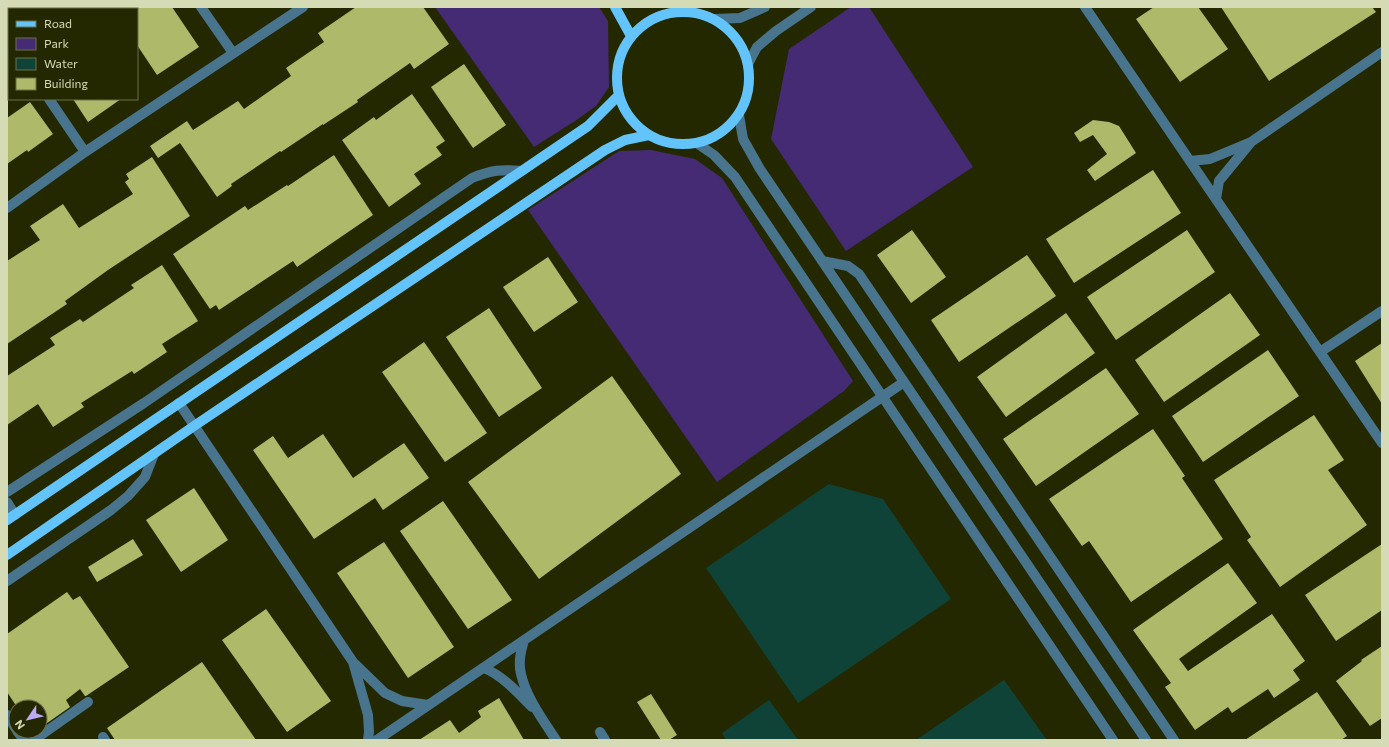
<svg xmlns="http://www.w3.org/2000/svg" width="1389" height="747" viewBox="0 0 1389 747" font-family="Commissioner,sans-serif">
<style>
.green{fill:#442b74}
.water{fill:#104338}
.building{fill:#aeb96a}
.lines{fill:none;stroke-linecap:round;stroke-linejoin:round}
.minor{stroke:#48748e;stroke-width:10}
.major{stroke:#62c4fa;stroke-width:10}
</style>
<rect width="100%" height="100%" fill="#242800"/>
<!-- green -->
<path class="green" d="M435 7H599L608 21 609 87 596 106 575 121 534 147Z
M851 7H869L973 167 846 251 771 139 789 49Z
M651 150 695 159 722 178 853 381 844 391 717 482 528 210 619 151Z"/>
<!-- water -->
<path class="water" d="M829 484 883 499 951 599 798 703 706 568Z
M1004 680 1047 740H916Z
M769 700 798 740H726L722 733Z"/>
<!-- building -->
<path class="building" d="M137 7H172L199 47 157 75 137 45Z
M356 7H423L449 44 414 69 410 63 357 100 358 102 323 125V124L281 152 280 151 231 184 232 186 217 197 180 143 158 158 150 146 187 121 193 130 238 101 244 109 291 76 286 68 324 42 318 33Z
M1154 7H1198L1228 49 1180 82 1136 19Z
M1221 7H1372L1376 12 1269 81Z
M464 64 506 125 473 148 431 87Z
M412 94 445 141 436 147 442 155 414 174 421 184 389 207 342 140 374 117 376 120Z
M73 99H121L88 122Z
M30 102 53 134 28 152 27 150 7 164V118Z
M1093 120 1109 122 1119 126 1136 153 1095 181 1087 170 1107 154 1093 135 1080 142 1074 133Z
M334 155 373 215 297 267 293 261 219 310 216 305 210 309 173 254 245 206 248 210 287 185 288 186Z
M152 157 190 216 108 270 65 301 67 304 7 344V261L40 240 30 226 63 204 79 228 133 194 125 182 129 179 126 174Z
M1153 170 1181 213 1074 283 1046 239Z
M912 230 946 277 911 303 877 255Z
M1187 230 1215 272 1116 340 1087 297Z
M1027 255 1056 296 959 362 931 320Z
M548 257 578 302 534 332 503 287Z
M162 265 198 321 162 344 167 352 134 374 132 371 81 403 84 407 53 427 38 404 7 425V376L55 345 50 338 80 319 83 322 134 288 131 285Z
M1230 293 1260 335 1164 402 1135 360Z
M489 308 542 388 499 417 446 337Z
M1066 313 1095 353 1006 417 977 377Z
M424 342 487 433 445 462 382 372Z
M1382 343V404L1355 361Z
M1268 350 1299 396 1203 462 1172 416Z
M1106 368 1139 414 1036 486 1003 439Z
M612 376 681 474 539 579 468 482Z
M1314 415 1344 460 1328 470 1367 525 1280 587 1247 540 1251 537 1214 480Z
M1153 429 1185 476 1182 478 1223 539 1131 602 1089 541 1082 546 1049 499Z
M323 434 353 478 404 443 429 478 383 510 375 498 314 539 253 450 273 436 288 458Z
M194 488 228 540 181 572 146 520Z
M443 501 512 600 468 629 400 531Z
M133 539 143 555 97 582 88 567Z
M384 542 454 647 408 678 337 573Z
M1382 544V610L1336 641 1305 595Z
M1228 563 1257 603 1179 659 1188 671 1272 614 1305 661 1293 670 1300 680 1274 698 1268 689 1232 713 1228 707 1195 730 1165 687 1171 683 1133 630Z
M67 592 73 600 80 596 129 667 86 696H85L80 689 66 700 70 707 40 728V707H17L7 692V634Z
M266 609 331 701 287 732 222 640Z
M1382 646V718L1370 726 1336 681 1362 661 1361 660Z
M202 662 256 740H115L107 728Z
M1317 692 1347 736 1341 740H1245Z
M651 694 677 735 669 740H661L637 702Z
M499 698 524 740H419L450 720 459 733 481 717 478 711Z"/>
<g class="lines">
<!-- minor -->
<path class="minor" d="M201 7 233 53
M1085 7 1382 443
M715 19 740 18 765 7
M7 36 9 39
M748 64 757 47 776 31 811 7
M49 99 85 152
M739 115 743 139 760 169 1146 740
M698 144 714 155 735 177 1113 740
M1190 161 1210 159 1251 142 1382 52
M1216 199 1219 181 1251 142
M7 208 85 152 303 7
M822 261 848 266 859 274 1174 740
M1320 352 1382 311
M179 403 353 662 368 715 369 732 368 740
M7 492 144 403 472 178C491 170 502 169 522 171
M7 502 15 515
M7 581 111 510 128 496 145 477 154 454
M524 640C521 651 518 662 521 674 526 697 543 720 556 740
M354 663 385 693 402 701 428 705
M484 668C503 676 517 692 532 707
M7 715 16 729
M17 731 24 740
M600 732 605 740
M103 737 105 740
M34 740 88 702
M377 740 904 382"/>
<!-- major -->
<path class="major" d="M615 7 631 36
M617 78a66 66 0 1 1 132 0a66 66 0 1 1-132 0Z
M7 520 588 126 619 95
M7 555 194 426 605 150 625 140 649 135"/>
</g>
<!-- border -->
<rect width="1389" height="747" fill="none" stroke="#d5dcb5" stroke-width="16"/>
<!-- legend -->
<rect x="8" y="8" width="130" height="92" fill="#242800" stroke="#6b7048"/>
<rect x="16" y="21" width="20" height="6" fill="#62c4fa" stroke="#6b7048"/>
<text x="44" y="28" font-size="12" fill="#d5dcb5">Road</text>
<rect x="16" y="38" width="20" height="12" fill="#442b74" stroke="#6b7048"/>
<text x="44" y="48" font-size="12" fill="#d5dcb5">Park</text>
<rect x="16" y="58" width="20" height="12" fill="#104338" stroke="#6b7048"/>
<text x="44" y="68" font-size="12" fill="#d5dcb5">Water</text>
<rect x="16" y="78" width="20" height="12" fill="#aeb96a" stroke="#6b7048"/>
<text x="44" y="88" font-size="12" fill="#d5dcb5">Building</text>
<!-- north arrow -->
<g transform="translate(28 719) rotate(235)"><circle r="19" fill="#242800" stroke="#6b7048"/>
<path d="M0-3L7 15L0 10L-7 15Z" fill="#bda9f5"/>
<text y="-6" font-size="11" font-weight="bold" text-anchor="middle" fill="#d5dcb5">N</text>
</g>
</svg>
